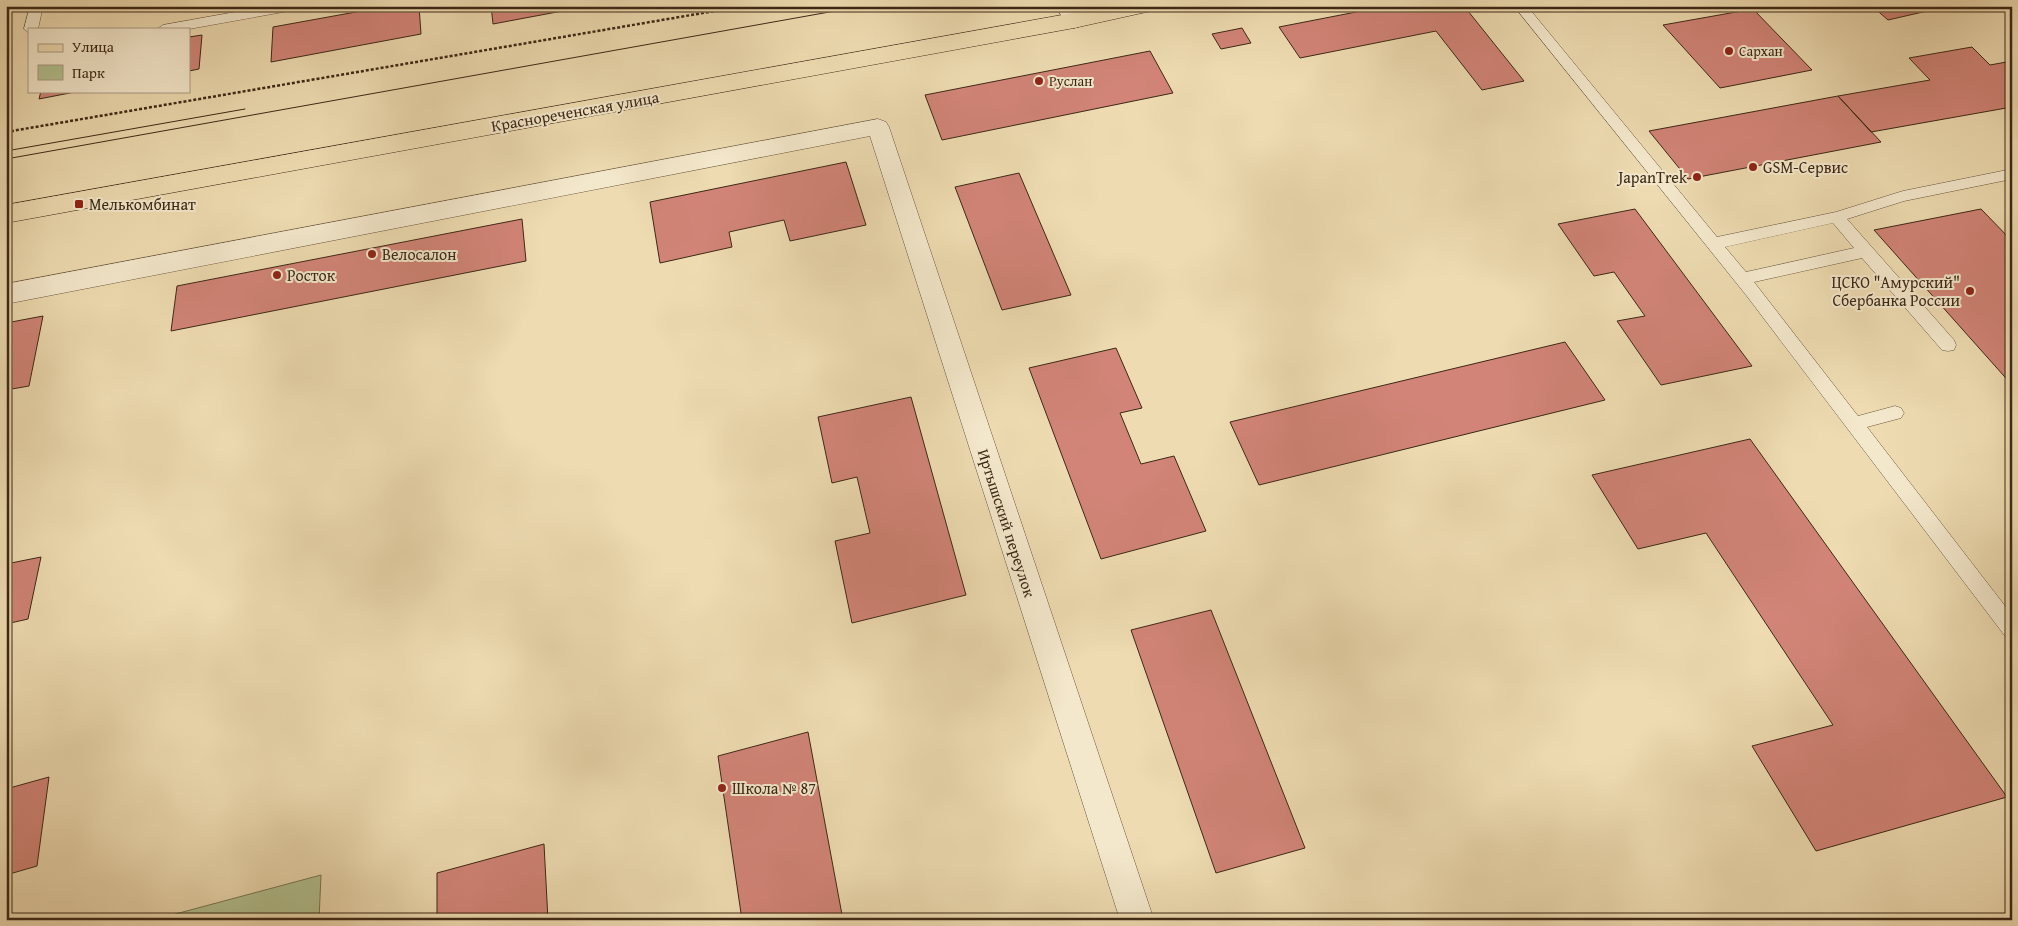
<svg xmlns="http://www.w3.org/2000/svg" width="2018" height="926" viewBox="0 0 2018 926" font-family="'Gentium Book Plus',serif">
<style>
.green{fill:#b3c190;stroke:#787452}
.building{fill:#d18477;stroke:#3c2815}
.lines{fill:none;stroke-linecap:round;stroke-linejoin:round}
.service-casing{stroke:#68553c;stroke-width:1}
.minor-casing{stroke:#68553c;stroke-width:1}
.tertiary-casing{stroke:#68553c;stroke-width:1}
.primary-casing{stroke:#3c2815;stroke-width:1}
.path{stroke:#3c2815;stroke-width:2.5;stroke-dasharray:3 2;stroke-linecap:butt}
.service{fill:#f4e8cc;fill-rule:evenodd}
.minor{fill:#f4e8cc;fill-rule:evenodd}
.tertiary{fill:#f4e8cc;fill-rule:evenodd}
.primary{fill:#eedbb1;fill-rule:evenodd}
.tram{stroke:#3c2815;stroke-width:1}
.poi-dot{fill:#8f2418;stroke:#f4e8cc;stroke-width:2}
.labels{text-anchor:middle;stroke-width:4;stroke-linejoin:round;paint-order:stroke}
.far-poi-label{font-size:14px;fill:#3c2815;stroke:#f4e8cc;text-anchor:start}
.street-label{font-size:16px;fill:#3c2815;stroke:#f4e8cc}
.poi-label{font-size:16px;fill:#3c2815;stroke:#f4e8cc;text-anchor:start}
</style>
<rect width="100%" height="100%" fill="#eedbb1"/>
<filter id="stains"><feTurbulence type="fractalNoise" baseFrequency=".004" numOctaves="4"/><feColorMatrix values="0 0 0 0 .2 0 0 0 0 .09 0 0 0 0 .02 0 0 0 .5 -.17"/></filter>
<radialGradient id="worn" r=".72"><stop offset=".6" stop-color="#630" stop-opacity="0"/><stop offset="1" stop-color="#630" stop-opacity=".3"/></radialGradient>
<!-- green -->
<path class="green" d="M321 875 319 920H153Z"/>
<!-- building -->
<path class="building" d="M389 6H419L421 34 271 62 273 27Z
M491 6H589L493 24Z
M1387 6H1464L1524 81 1482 90 1436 31 1300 58 1279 27Z
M1872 6H1933L1936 9 1888 20Z
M1753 9 1812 70 1720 88 1663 25Z
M1242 28 1251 43 1221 49 1212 34Z
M202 35 199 69 189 71V37Z
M1972 47 1990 65 2012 61V107L1871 132 1838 96 1930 80 1909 58Z
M1150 51 1173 93 942 140 925 95Z
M41 91H80L39 99Z
M1838 96 1881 142 1688 179 1649 131Z
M846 162 866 225 790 241 784 220 729 232 732 247 660 263 650 202Z
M1019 173 1071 295 1002 310 955 187Z
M1635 209 1752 366 1661 385 1617 321 1645 316 1614 272 1594 276 1558 224Z
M1981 209 2012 241V385L1874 230Z
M522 219 526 261 171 331 177 286Z
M43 316 29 386 6 390V323Z
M1565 342 1605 400 1259 485 1230 422Z
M1116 348 1142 408 1120 413 1141 464 1174 456 1206 531 1101 559 1029 368Z
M911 397 966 595 852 623 835 541 870 533 857 477 832 483 818 417Z
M1750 439 2007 797 1816 851 1752 746 1833 725 1706 533 1638 549 1592 475Z
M41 557 28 619 6 624V564Z
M1211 610 1305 848 1216 873 1131 630Z
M808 732 843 920H742L718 756Z
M49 777 37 866 6 875V789Z
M544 844 548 920H437V873Z"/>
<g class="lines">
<!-- service casing -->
<g class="service-casing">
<path id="service" d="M30 6H43L38 29H29V33L24 29Z
M269 6H300L294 10 189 29H157L163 25Z
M1514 6H1527L1717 237 1836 212 1903 191 2012 169V179L1904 201 1847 219 1954 340 1956 345 1954 350 1948 351 1942 350 1862 258 1754 282 1858 416 1895 406 1901 408 1904 413 1901 418 1867 427 2012 615V639L2005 636 1746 295ZM1833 223 1854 248 1746 272 1725 247Z"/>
</g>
<!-- minor casing -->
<g class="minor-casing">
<path id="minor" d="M878 119 886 122 889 127 1154 920H1120L870 136 6 304V284Z"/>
</g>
<!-- tertiary casing -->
<g class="tertiary-casing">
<path id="tertiary" d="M1056 6H1076L1084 21 1081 26 1074 28 1067 26Z"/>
</g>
<!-- primary casing -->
<g class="primary-casing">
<path id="primary" d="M1112 6H1154L1151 11 1074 28 6 223V205Z"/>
</g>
<!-- path -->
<path class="path" d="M6 132 744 6"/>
<!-- service -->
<use href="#service" class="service"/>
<!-- minor -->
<use href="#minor" class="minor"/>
<!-- tertiary -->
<use href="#tertiary" class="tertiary"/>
<!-- primary -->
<use href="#primary" class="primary"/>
<!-- tram -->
<path class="tram" d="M6 151 245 109
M6 159 863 6"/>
</g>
<!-- markers -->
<g class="poi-dot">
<circle cx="1729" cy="51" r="5"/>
<circle cx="1039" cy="81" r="5"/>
<circle cx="1753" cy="167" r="5"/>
<circle cx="1697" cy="177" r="5"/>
<rect x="74" y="199" width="10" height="10" rx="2.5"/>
<circle cx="372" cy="254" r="5"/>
<circle cx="277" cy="275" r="5"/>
<circle cx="1970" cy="291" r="5"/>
<circle cx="722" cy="788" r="5"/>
</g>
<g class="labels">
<!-- far-poi labels -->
<g class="far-poi-label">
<text x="1739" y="56">Сархан</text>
<text x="1049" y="86">Руслан</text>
</g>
<!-- street labels -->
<g class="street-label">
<text transform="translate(575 111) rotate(-10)" y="6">Краснореченская улица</text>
<text transform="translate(1007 523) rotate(72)" y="6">Иртышский переулок</text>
</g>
<!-- poi labels -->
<g class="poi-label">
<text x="1763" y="173">GSM-Сервис</text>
<text x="1687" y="183" text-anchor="end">JapanTrek</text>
<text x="89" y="210">Мелькомбинат</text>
<text x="382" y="260">Велосалон</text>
<text x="287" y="281">Росток</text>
<text x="1960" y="288" text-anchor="end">ЦСКО "Амурский"<tspan x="1960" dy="18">Сбербанка России</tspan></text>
<text x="732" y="794">Школа № 87</text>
</g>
</g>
<!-- margin -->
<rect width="2018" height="926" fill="none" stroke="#eedbb1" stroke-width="25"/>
<rect x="8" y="8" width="2003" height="911" fill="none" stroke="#3c2815" stroke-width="2.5"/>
<rect x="12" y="12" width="1993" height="901" fill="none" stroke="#3c2815"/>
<!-- legend -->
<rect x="28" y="28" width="162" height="65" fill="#f4e8cc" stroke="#aa9b83"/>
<rect x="38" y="44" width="25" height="8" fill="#eedbb1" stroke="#aa9b83"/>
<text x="72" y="52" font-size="15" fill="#3c2815">Улица</text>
<rect x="38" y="65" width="25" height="15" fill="#b3c190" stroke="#aa9b83"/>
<text x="72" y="78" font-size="15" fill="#3c2815">Парк</text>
<rect width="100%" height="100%" filter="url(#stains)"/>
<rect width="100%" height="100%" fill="url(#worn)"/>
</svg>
